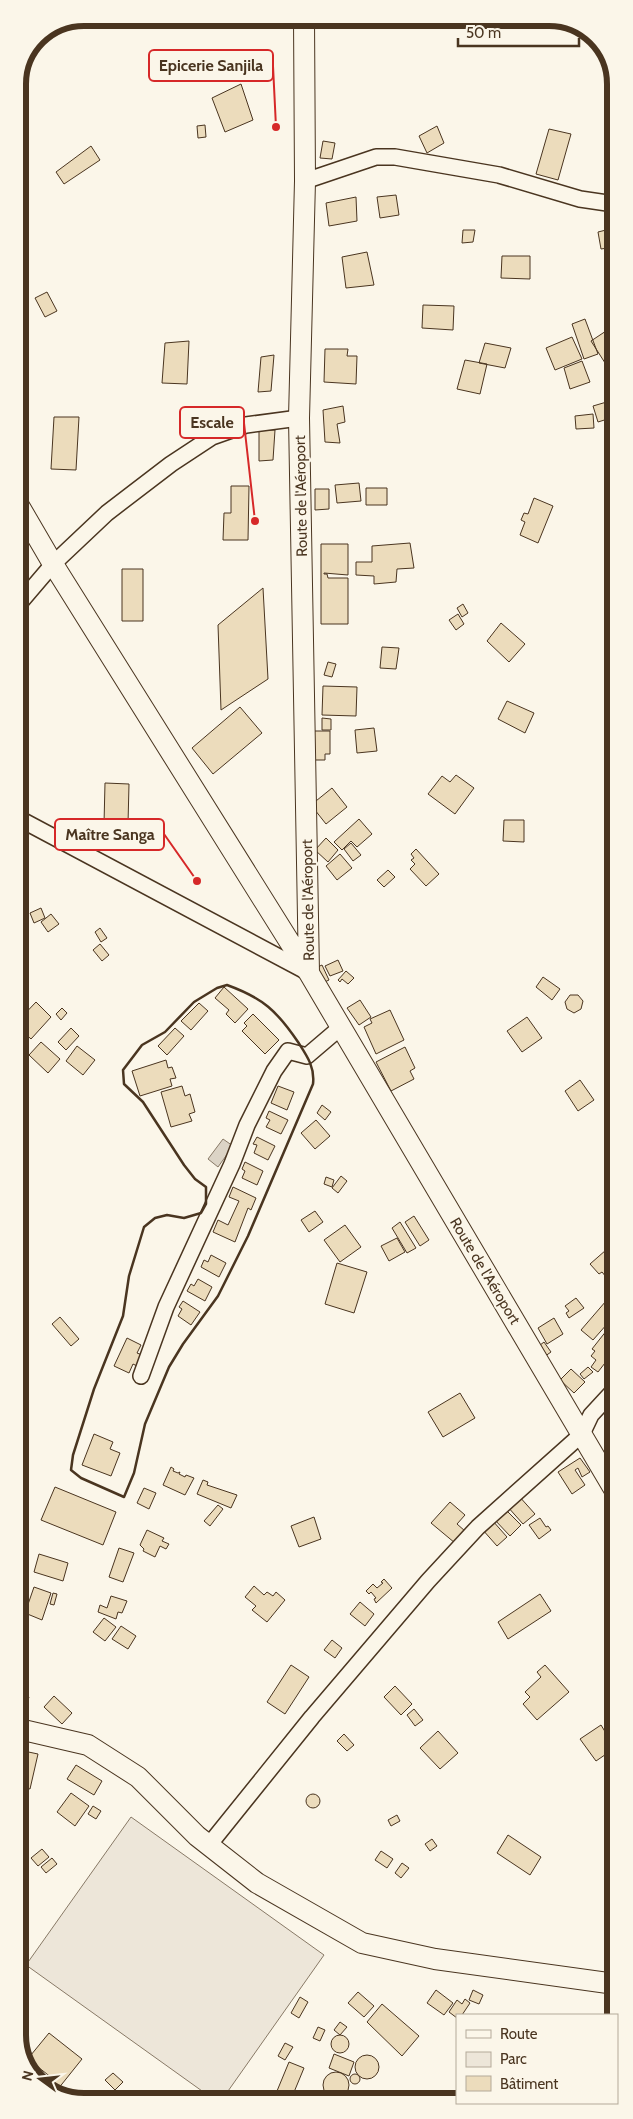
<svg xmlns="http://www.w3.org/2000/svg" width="633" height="2119" viewBox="0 0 633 2119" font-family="Cabin,sans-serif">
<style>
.green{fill:#ede6d9;stroke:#887966}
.water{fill:#dcd4c6;stroke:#887966}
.building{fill:#ecdcbc;stroke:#4a3520}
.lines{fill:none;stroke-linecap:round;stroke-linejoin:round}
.street-casing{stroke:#4a3520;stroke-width:18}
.secondary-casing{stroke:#4a3520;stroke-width:22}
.street{stroke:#fbf6e9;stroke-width:15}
.secondary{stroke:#fbf6e9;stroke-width:20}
.wall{stroke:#4a3520;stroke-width:2.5}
.labels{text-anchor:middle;stroke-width:4;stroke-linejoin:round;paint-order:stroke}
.street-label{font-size:15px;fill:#4a3520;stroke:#fbf6e9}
.rim{fill:none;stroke:#4a3520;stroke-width:6}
.leader{fill:none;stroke:#d62828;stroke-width:2}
.callout-dot{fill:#d62828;stroke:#fbf6e9;stroke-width:2}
.callout{fill:#fbf6e9;stroke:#d62828;stroke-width:2}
.callout-label{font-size:16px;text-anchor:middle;font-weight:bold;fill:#4a3520}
</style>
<rect width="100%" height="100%" fill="#fbf6e9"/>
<!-- green -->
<path class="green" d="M131 1817 324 1955 221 2101H216L26 1965Z"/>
<!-- water -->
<path class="water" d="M223 1139 233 1146 218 1167 208 1159Z"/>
<!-- building -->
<path class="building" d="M602 50 613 69 609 72 598 52Z
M241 84 253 120 225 132 212 98Z
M205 125 206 137 198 138 197 126Z
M437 126 444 143 427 153 419 136Z
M549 129 571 134 558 180 536 174Z
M323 141 335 143 332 159 320 158Z
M91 146 100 160 64 184 56 172Z
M396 195 399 215 380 218 377 197Z
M356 197 357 221 329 226 326 203Z
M614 228V247L601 249 598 232Z
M463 230H475L473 242 462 243Z
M367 252 374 285 346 288 342 257Z
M502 256H530V279L501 278Z
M614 273V290L609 291 606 275Z
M47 292 57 311 45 317 35 298Z
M423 305 454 306 453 330 422 328Z
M585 319 598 354 584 359 572 324Z
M612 327 614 331V361L607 366 591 341Z
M572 337 582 359 555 370 546 348Z
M189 341 187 384 162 383 165 343Z
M485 343 511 348 505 368 479 363Z
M325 349H348L347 356H357L356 384 324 382Z
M274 355 271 391 258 392 261 357Z
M465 360 487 364 480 394 457 389Z
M582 361 590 382 570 389 564 368Z
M610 401 614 417 598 422 593 406Z
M343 406 345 422 337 424 340 443 325 442 323 410Z
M593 414 594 428 576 429 575 416Z
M54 417H79L76 470 51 469Z
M259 430H275L273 460 259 461Z
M359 483 361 501 337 503 335 485Z
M231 486H249L248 540H223L224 513H231Z
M366 488H387V505H366Z
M315 489H329V509L315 510Z
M534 498 553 506 538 543 520 535 525 522 521 520 524 513 528 514Z
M410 543 414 568 397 569 396 582 374 584V576L356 575V562H372V546Z
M321 544H348V575L324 573V574H327L328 578H348V624H321Z
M122 569H143V621H122Z
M263 588 268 679 221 710 218 625Z
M463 604 468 613 462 617 457 608Z
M458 614 464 624 456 630 449 620Z
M501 623 525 644 509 662 487 641Z
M382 647 399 648 396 669 380 668Z
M328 662 336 664 332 677 324 675Z
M26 686 27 729H18V687Z
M323 686 357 687 356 716 322 715Z
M507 701 534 713 525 733 498 719Z
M240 707 262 733 213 774 192 748Z
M322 718 331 719V730H322Z
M374 728 377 751 357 753 355 730Z
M310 731H330V754H325V760H309Z
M456 775 474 788 455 814 428 794 442 776 450 782Z
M105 783 129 784 128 824H104Z
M332 788 347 807 326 824 311 805Z
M359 819 372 834 357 847 351 841 342 850 334 842Z
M504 820H524V842L503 841Z
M326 838 338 850 328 862 315 850Z
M351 843 361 855 353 861 344 849Z
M416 849 439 874 426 886 410 869 415 864 411 860 414 858 411 854Z
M340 854 352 868 337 880 326 866Z
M388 870 395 877 384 887 377 880Z
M41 908 45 918 34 923 30 913Z
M51 914 59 924 48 932 41 922Z
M100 928 107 938 101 942 95 932Z
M100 944 109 955 102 961 93 950Z
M338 960 343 971 330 976 325 966Z
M322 965 329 980 318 985 311 970Z
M346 971 354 978 348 984 342 979 340 982 338 980Z
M543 977 560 989 552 1000 536 987Z
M224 987 248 1009 235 1023 226 1014 229 1010 215 998Z
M570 995H578L583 1001 581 1009 574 1013 567 1009 565 1002Z
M360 1000 371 1017 359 1025 347 1008Z
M36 1002 51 1017 31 1039 18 1027V1021Z
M199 1003 208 1011 191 1030 181 1021Z
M62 1008 67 1013 61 1020 56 1014Z
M390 1010 404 1040 376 1054 364 1027 372 1023 370 1019Z
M253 1014 279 1040 265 1054 242 1031 247 1026 244 1023Z
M527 1017 542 1038 522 1052 507 1031Z
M71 1028 79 1036 66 1050 58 1042Z
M175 1028 184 1036 167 1055 158 1046Z
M41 1042 60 1059 48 1073 29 1055Z
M77 1046 95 1060 83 1075 66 1061Z
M405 1047 415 1068 410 1071 414 1079 391 1091 376 1062Z
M166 1060 168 1068 172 1067 176 1078 170 1079 172 1086 140 1096 132 1071Z
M580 1080 594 1100 578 1111 565 1091Z
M182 1086 185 1096 190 1094 195 1112 189 1114 192 1121 171 1127 161 1092Z
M278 1086 294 1092 287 1110 271 1103Z
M322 1105 331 1112 325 1120 317 1113Z
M269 1111 288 1120 281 1134 266 1127 270 1120 266 1118Z
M316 1120 330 1136 315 1149 301 1133Z
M257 1137 275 1146 268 1160 254 1153 257 1145 253 1144Z
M245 1162 263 1171 257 1185 242 1178 245 1171 242 1169Z
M341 1176 347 1181 338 1193 332 1188Z
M326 1177 334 1180 332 1187 324 1184Z
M233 1187 256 1198 251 1210 248 1208 235 1242 213 1232 218 1220 228 1225 239 1201 229 1197Z
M315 1211 323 1222 309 1232 301 1220Z
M414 1216 429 1240 420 1246 405 1222Z
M400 1222 416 1248 407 1253 392 1228Z
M345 1225 361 1247 340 1262 324 1240Z
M397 1238 405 1252 389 1261 381 1246Z
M606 1250 615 1261V1288L602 1272 599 1274 590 1264Z
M211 1255 226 1263 219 1277 201 1267 204 1260 208 1262Z
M337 1263 367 1272 354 1313 325 1304Z
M198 1279 212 1287 205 1301 187 1291 191 1284 194 1286Z
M576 1298 584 1308 569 1318 566 1313 569 1311 565 1306Z
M183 1301 200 1312 191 1325 178 1316 182 1309 179 1307Z
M606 1301 615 1309V1315L593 1340 581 1330Z
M60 1317 79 1339 71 1346 52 1324Z
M554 1318 563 1334 547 1344 538 1328Z
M607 1330 615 1336V1350L598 1372 591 1367 596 1360 591 1356 595 1351 592 1349Z
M127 1338 141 1345 137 1353 142 1355 137 1366 133 1364 129 1373 114 1366Z
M544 1342 551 1352 541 1359 535 1349Z
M588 1367 593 1372 584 1379 580 1374Z
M571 1369 585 1382 574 1393 560 1380Z
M460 1393 475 1418 443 1437 428 1412Z
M94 1434 113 1442 110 1449 120 1453 111 1476 82 1465Z
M580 1458 590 1472 582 1477 578 1468 575 1470 585 1485 572 1494 558 1472Z
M171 1467 174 1469 173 1471 178 1473 180 1472 179 1474 185 1477 186 1475 194 1478 185 1495 163 1485Z
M203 1480 208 1482 207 1485 237 1495 231 1508 197 1494Z
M55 1487 116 1512 103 1545 41 1520Z
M144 1488 156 1493 149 1509 137 1503Z
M518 1495 535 1514 523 1524 507 1506Z
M450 1502 465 1515 457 1524 465 1531 455 1543 431 1523Z
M218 1505 223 1509 210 1526 204 1521Z
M504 1508 521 1525 510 1536 494 1519Z
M314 1517 321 1539 299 1547 291 1526Z
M540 1518 546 1527 548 1526 551 1530 539 1539 529 1525Z
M492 1520 507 1537 497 1546 482 1529Z
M147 1530 164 1538 162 1541 169 1544 166 1549 160 1546 155 1557 143 1551 144 1549 140 1545Z
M119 1548 134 1553 123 1582 109 1577Z
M39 1554 68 1563 63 1581 34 1572Z
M384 1579 392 1588 376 1603 374 1599 376 1598 371 1592 369 1594 366 1591 373 1584 377 1588 383 1583 381 1582Z
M254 1586 264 1595 267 1592 273 1596 276 1592 285 1600 267 1622 252 1610 256 1606 245 1597Z
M34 1587 51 1593 42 1620 25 1613Z
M53 1593 57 1594 54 1605 50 1604Z
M540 1594 551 1611 508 1639 498 1622Z
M111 1596 127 1601 122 1613 118 1612 116 1619 98 1612 100 1605 107 1608Z
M360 1602 374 1614 365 1626 350 1614Z
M104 1618 116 1627 105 1641 93 1632Z
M121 1626 136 1636 128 1649 112 1639Z
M332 1640 342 1648 335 1658 324 1650Z
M291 1665 309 1677 285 1714 267 1702Z
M545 1665 569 1692 537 1720 523 1704 530 1697 525 1692 541 1677 537 1672Z
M395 1686 412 1704 401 1715 384 1697Z
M19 1693 29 1697 23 1716 19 1715Z
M54 1696 72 1713 62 1724 44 1707Z
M414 1709 423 1720 415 1726 407 1715Z
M601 1725 615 1748 596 1761 580 1739Z
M438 1731 458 1753 440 1769 420 1748Z
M344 1734 354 1745 347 1751 337 1741Z
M19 1750 38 1754 30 1789 19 1786Z
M76 1765 102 1781 94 1795 67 1779Z
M71 1793 89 1806 75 1826 57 1812Z
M306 1801a7 7 0 1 1 14 0a7 7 0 1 1-14 0Z
M93 1806 101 1811 96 1819 88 1814Z
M397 1815 400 1821 391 1826 388 1820Z
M508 1835 541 1857 530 1875 497 1853Z
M432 1839 437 1846 430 1851 425 1844Z
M42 1849 49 1857 38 1866 31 1858Z
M381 1851 393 1859 387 1868 375 1860Z
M52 1858 57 1864 46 1873 41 1867Z
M402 1863 409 1868 401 1878 395 1873Z
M436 1990 453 2003 444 2015 427 2003Z
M473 1990 483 1995 479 2004 469 2000Z
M358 1992 374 2006 364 2017 348 2003Z
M300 1997 308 2002 299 2018 291 2013Z
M465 1999 470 2003 462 2015H457V2018L449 2012 457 2000 462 2004Z
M382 2004 419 2036 402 2056 367 2022Z
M340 2022 347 2027 340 2035 334 2030Z
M318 2027 325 2030 320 2041 313 2038Z
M49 2033 82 2059 58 2089 49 2082 52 2078 38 2067 35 2071 26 2061Z
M331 2044a9 9 0 1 1 18 0a9 9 0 1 1-18 0Z
M285 2043 293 2047 285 2060 278 2056Z
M334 2054 354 2062 349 2076 329 2068Z
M355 2067a12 12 0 1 1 24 0a12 12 0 1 1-24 0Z
M289 2062 304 2068 292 2097 277 2091Z
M323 2085a13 13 0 1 1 26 0a13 13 0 1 1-26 0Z
M113 2073 123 2082 115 2090 105 2080Z
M350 2079a5 5 0 1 1 10 0a5 5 0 1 1-10 0Z
M313 2093 335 2101H310Z"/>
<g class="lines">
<!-- street casing -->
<g class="street-casing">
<path id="street" d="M305 181 376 157H395L499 175 580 199 614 204
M18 605 53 564 107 513 171 464 212 437 246 425 299 418
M18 818 309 973
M141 1376 166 1307 232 1164 247 1125 274 1071 288 1051 307 1056 341 1027
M209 1845 312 1717 428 1581 478 1527 582 1434 591 1415 615 1389"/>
</g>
<!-- secondary casing -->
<g class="secondary-casing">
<path id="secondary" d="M304 18 305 181 299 418 309 973
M18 504 53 564 309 973 615 1491
M19 1729 88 1745 138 1777 197 1836 257 1883 362 1943 435 1959 615 1984"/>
</g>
<!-- street -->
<use href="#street" class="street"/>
<!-- secondary -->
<use href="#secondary" class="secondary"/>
<!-- wall -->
<path class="wall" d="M227 985C263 998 277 1011 298 1042 307 1056 315 1067 313 1084L248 1236 218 1296 183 1344 169 1367 145 1424 134 1473 124 1497 81 1478 71 1470 73 1455 94 1389 123 1316 129 1276 144 1227 155 1218 167 1215 184 1218 201 1213 206 1204V1187L195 1179 184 1165 143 1102 124 1084 123 1070 142 1045 165 1032 194 1002 217 988Z"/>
</g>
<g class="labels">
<!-- street labels -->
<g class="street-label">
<text transform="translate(301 496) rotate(-91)" y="5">Route de l'Aéroport</text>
<text transform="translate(308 900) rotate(-91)" y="5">Route de l'Aéroport</text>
<text transform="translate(485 1271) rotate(59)" y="5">Route de l'Aéroport</text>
</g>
</g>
<!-- crop -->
<path d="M0 0H633V2119H0ZM84 26H549A58 58 0 0 1 607 84V2035A58 58 0 0 1 549 2093H84A58 58 0 0 1 26 2035V84A58 58 0 0 1 84 26Z" fill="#fbf6e9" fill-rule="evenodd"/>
<path class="rim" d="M84 26H549A58 58 0 0 1 607 84V2035A58 58 0 0 1 549 2093H84A58 58 0 0 1 26 2035V84A58 58 0 0 1 84 26Z"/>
<!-- callouts -->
<path class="leader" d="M276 127L273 66M255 521L244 423M197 881L164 834"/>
<g class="callout-dot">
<circle cx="276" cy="127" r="5"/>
<circle cx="255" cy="521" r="5"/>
<circle cx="197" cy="881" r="5"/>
</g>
<g class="callout">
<rect x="149" y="50" width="124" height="31" rx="5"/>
<rect x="180" y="407" width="64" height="31" rx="5"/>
<rect x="55" y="819" width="109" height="31" rx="5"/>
</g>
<g class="callout-label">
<text x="211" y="71">Epicerie Sanjila</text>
<text x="212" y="428">Escale</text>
<text x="110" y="840">Maître Sanga</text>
</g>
<!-- legend -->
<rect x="456" y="2014" width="162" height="90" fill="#fbf6e9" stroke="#b4a999"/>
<rect x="466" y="2030" width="25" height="8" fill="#fbf6e9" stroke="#b4a999"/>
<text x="500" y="2039" font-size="15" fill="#4a3520">Route</text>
<rect x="466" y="2052" width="25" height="15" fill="#ede6d9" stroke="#b4a999"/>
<text x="500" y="2064" font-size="15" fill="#4a3520">Parc</text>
<rect x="466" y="2076" width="25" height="15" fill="#ecdcbc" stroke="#b4a999"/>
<text x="500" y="2089" font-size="15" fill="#4a3520">Bâtiment</text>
<!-- north arrow -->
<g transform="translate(40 2079) rotate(285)" stroke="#fbf6e9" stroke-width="4" paint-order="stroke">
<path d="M0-4L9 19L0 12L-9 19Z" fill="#4a3520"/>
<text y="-8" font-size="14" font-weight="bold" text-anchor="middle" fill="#4a3520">N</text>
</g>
<!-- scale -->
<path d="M458 38v8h121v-8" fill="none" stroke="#4a3520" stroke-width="2.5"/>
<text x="466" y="38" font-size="15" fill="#4a3520" stroke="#fbf6e9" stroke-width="4" paint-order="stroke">50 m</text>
</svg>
